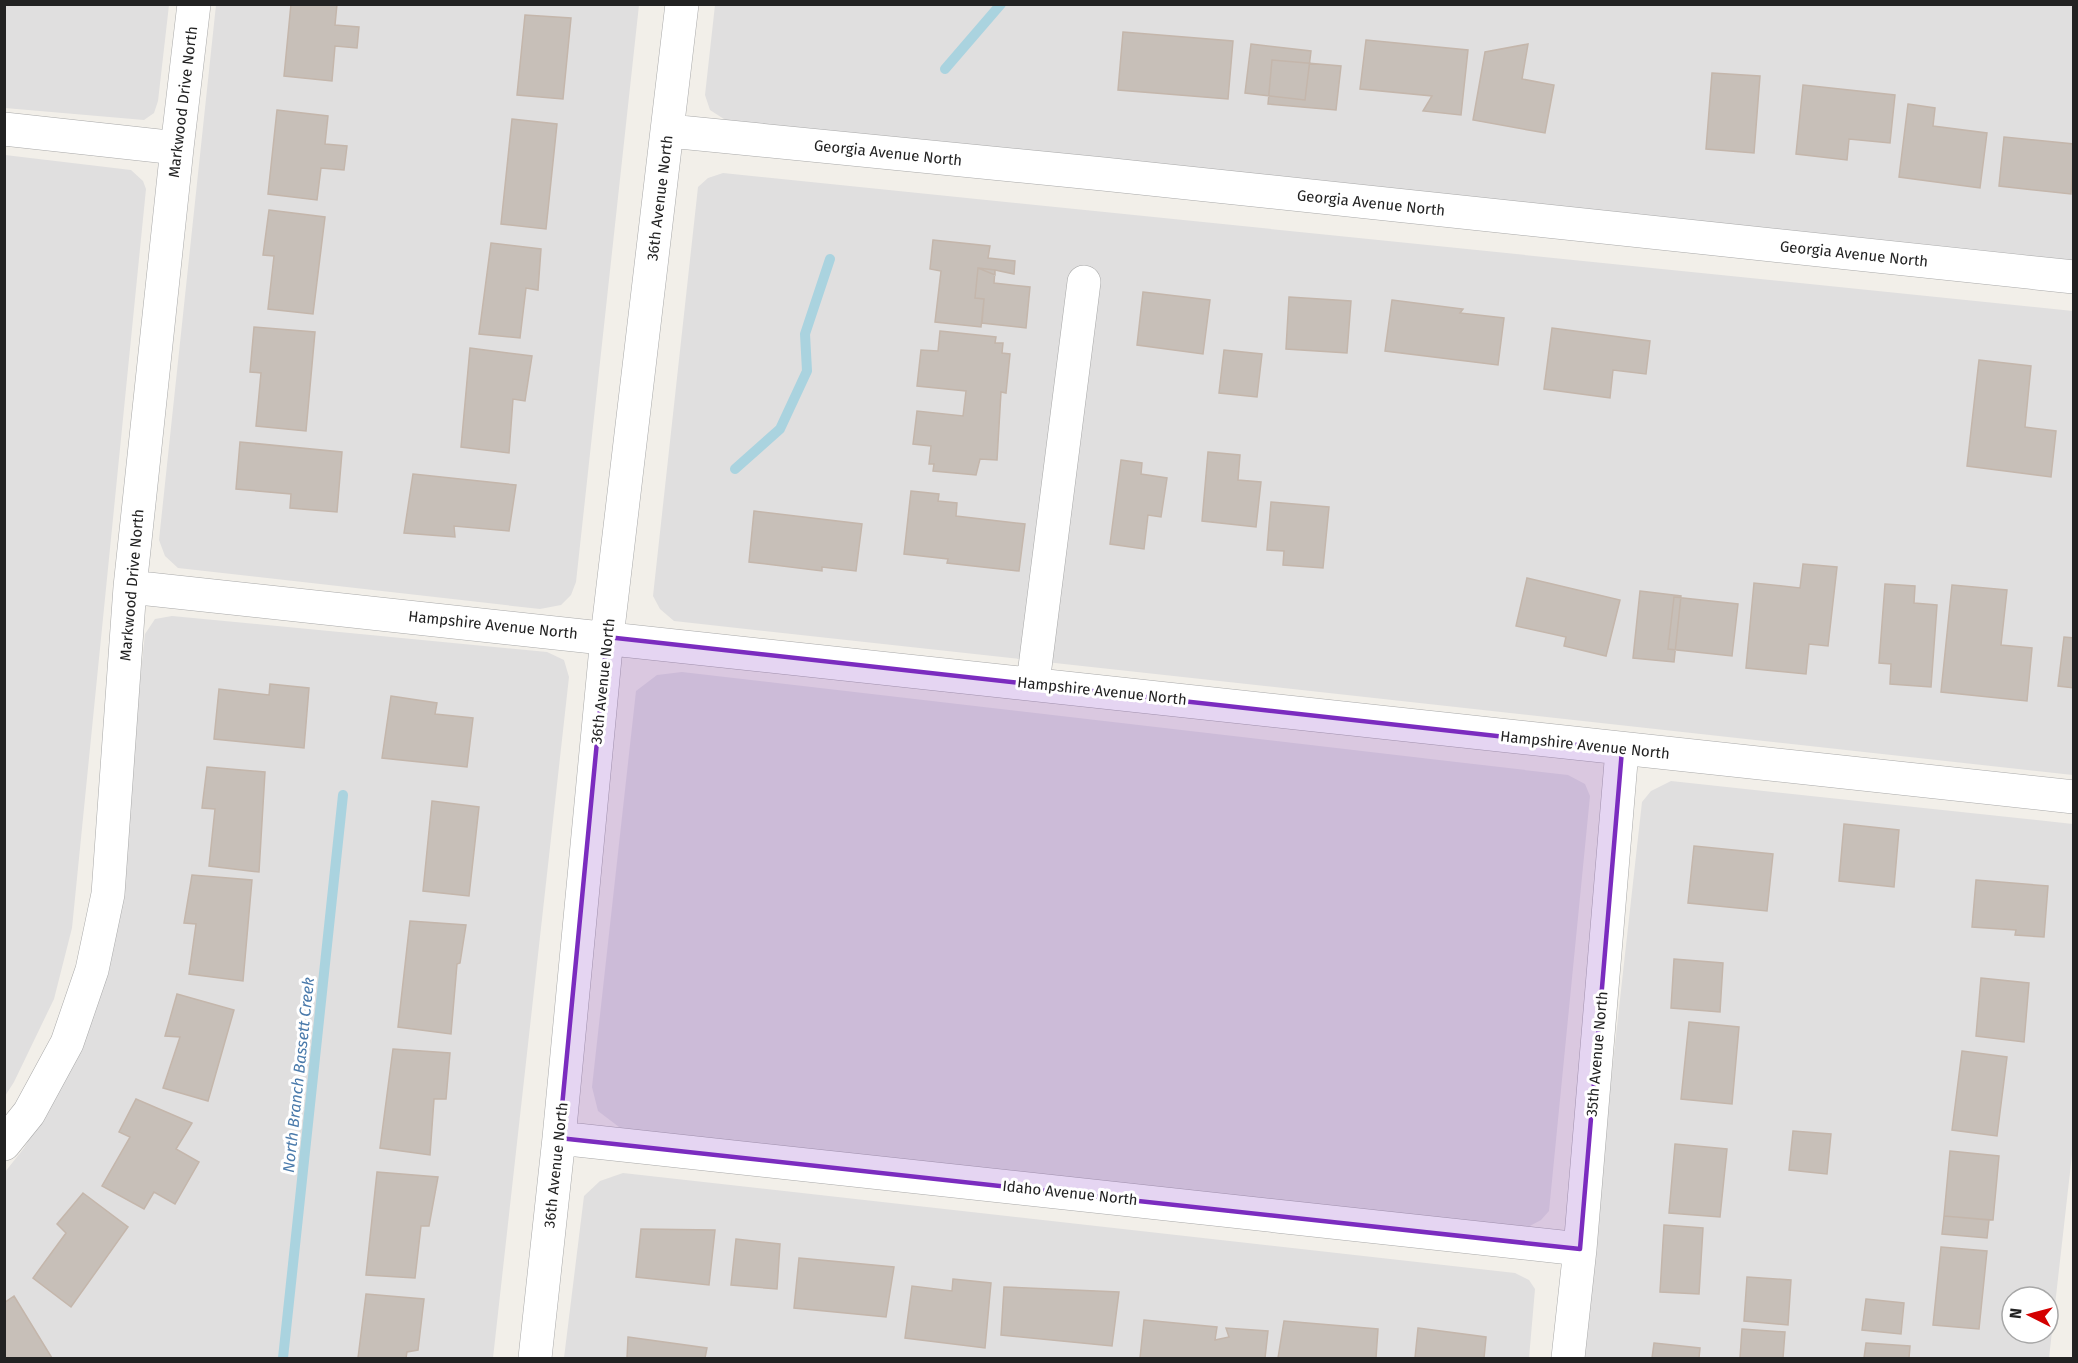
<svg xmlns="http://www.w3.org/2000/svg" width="2078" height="1363" viewBox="0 0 2078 1363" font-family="'Fira Sans',sans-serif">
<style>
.residential{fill:#e0dfdf;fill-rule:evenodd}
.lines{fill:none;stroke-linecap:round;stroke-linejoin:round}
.stream{stroke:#aad3df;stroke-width:10}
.building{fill:#c7bfb8;stroke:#c4b6ab;stroke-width:1.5}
.minor-casing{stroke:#a9a9a9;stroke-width:34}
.minor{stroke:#fff;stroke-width:33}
.marked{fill:#7b2cbf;fill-opacity:0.2;stroke:#7b2cbf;stroke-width:4.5;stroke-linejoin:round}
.labels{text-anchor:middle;stroke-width:6;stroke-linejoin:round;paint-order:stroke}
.street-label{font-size:15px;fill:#222;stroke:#fff}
.water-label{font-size:16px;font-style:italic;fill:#4a7aab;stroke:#fff}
</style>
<rect width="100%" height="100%" fill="#f2efe9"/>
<!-- residential -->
<path class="residential" d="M4 5H169L158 101 154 113 144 120 5 108Z
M216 5H639L576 582 571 595 561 605 540 609 178 568 165 556 159 540Z
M715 5H2073V266L727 121 710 110 705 95Z
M5 155 131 170 143 181 146 189 72 928 54 999 14 1082 5 1096Z
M723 173 2073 311V775L674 621 660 609 653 596 698 187 708 178Z
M172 616 547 652 564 660 569 677 493 1358H5V1172L24 1148 78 1057 108 974 145 634 155 619Z
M682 672 1568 775 1585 784 1590 796 1549 1211 1541 1220 1526 1228 623 1130 598 1111 592 1087 636 691 657 675Z
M1671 781 2073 824 2074 1137 2049 1358H1580L1642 802 1651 791ZM2012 1297H2048V1333H2012Z
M623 1173 1515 1273 1529 1280 1535 1289 1529 1358H564L584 1196 600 1181Z"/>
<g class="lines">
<!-- stream -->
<path class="stream" d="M945 69 1001 4
M735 469 780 429 807 371 805 334 830 259
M283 1358 343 795"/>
</g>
<!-- building -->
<path class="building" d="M291 4H337L335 25 359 27 357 48 335 46 332 81 284 76Z
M525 15 571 18 563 99 517 95Z
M1123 32 1233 41 1228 99 1118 90Z
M1366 40 1468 50 1461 115 1423 111 1432 96 1360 89Z
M1251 44 1311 51 1305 100 1245 93Z
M1528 44 1522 79 1554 85 1545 133 1473 120 1485 52Z
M1272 60 1341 66 1336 110 1268 104Z
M1712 73 1760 76 1754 153 1706 149Z
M1803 85 1895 95 1890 143 1849 139 1847 160 1796 154Z
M1908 104 1935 108 1933 126 1987 133 1980 188 1899 177Z
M277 110 328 116 325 144 347 146 344 170 321 168 317 200 268 194Z
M512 119 557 124 546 229 501 224Z
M2004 137 2074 144 2071 194 1999 186Z
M269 210 325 217 313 314 268 309 274 256 263 255Z
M933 240 990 246 988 258 1015 261 1014 274 995 270V275L978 268 975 298 984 299 981 327 935 322 941 271 930 269Z
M491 243 541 249 538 290 526 288 520 338 479 334Z
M978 268 995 270 994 283 1030 287 1026 328 982 323 984 299 975 298Z
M1143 292 1210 300 1203 354 1137 345Z
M1289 297 1351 301 1347 353 1286 349Z
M1392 300 1463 309 1460 313 1504 318 1498 365 1385 351Z
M254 327 315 332 306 431 256 426 261 373 250 372Z
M1552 328 1650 341 1646 374 1613 370 1610 398 1544 389Z
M940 331 996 337 995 343H1003L1002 353 1010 354 1006 393 1001 392 997 460 980 459 976 475 933 471 934 464H929L931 446 913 444 917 411 963 416 966 391 917 386 921 350 938 351Z
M470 348 532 356 525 401 513 399 509 453 461 447Z
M1224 350 1262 354 1257 397 1219 393Z
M1979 360 2031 366 2025 427 2056 431 2051 477 1967 466Z
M240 442 342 452 337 512 290 508 291 494 236 489Z
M1208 452 1240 455 1238 480 1261 482 1256 527 1202 521Z
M1121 460 1142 463 1141 474 1167 478 1161 517 1148 515 1144 549 1110 544Z
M413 474 516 485 509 531 454 526 455 537 404 533Z
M911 491 939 494 938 501 957 503 956 516 1025 524 1019 571 947 563 948 559 904 554Z
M1271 502 1329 507 1323 568 1283 565 1284 551 1267 550Z
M754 511 862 524 856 571 822 567V571L749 562Z
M1803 564 1837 567 1828 646 1809 644 1806 674 1746 668 1754 583 1800 588Z
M1527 578 1620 600 1606 656 1564 646 1566 637 1516 626Z
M1885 584 1915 586 1914 603 1937 605 1931 687 1890 684 1891 664 1879 663Z
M1952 585 2007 590 2001 645 2032 648 2027 701 1941 692Z
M1640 591 1681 596 1674 662 1633 658Z
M1674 597 1738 604 1732 656 1668 649Z
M2064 637 2074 638V688L2058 686Z
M270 684 309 688 304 748 214 739 219 689 269 695Z
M391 696 437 703 435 714 473 718 467 767 382 758Z
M207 767 265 772 259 872 209 866 215 809 202 808Z
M432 801 479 807 469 896 423 891Z
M1844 824 1899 830 1894 887 1839 881Z
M1694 846 1773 854 1767 911 1688 903Z
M192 875 252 880 243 981 189 974 196 924 184 923Z
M1976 880 2048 886 2044 937 2015 935 2016 930 1972 927Z
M410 921 466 925 460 963 457 964 451 1034 398 1027Z
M1674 959 1723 963 1720 1012 1671 1008Z
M1981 978 2029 983 2024 1042 1976 1036Z
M177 994 234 1010 208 1101 163 1088 180 1037 165 1036Z
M1689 1022 1739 1027 1732 1104 1681 1099Z
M393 1049 450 1053 446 1099H434L430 1155 380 1148Z
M1962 1051 2007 1057 1997 1136 1952 1130Z
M136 1099 192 1123 176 1149 199 1162 175 1204 154 1192 144 1209 102 1186 130 1137 119 1132Z
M1793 1131 1831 1134 1827 1174 1789 1170Z
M1675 1144 1727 1149 1720 1217 1669 1213Z
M1950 1151 1999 1156 1993 1220 1944 1216Z
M377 1172 438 1177 429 1226H421L415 1278 366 1275Z
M83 1193 128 1227 71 1307 33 1278 66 1233 57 1224Z
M1944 1216 1989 1220 1987 1238 1942 1234Z
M1664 1225 1703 1228 1699 1294 1660 1292Z
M641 1229 715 1230 709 1285 636 1277Z
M736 1239 780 1244 777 1289 731 1285Z
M1941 1247 1987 1251 1979 1329 1933 1325Z
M799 1258 894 1267 886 1317 794 1308Z
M1747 1277 1791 1280 1788 1325 1744 1321Z
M953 1279 991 1283 985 1348 905 1338 912 1286 952 1291Z
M1004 1287 1119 1292 1112 1346 1001 1335Z
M366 1294 424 1299 418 1350 407 1352 406 1358H358Z
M14 1296 52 1358H4V1303Z
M1866 1299 1904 1303 1901 1334 1862 1330Z
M1144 1320 1217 1327 1215 1340 1229 1337 1226 1328 1268 1331 1265 1358H1140Z
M1284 1321 1378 1329 1376 1358H1278Z
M1418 1328 1486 1337 1484 1358H1415Z
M1742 1329 1785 1332 1783 1358H1740Z
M628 1337 707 1348 705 1358H627Z
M1654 1343 1700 1348 1699 1358H1652Z
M1866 1343 1910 1346 1909 1358H1864Z"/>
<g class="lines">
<!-- minor casing -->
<g class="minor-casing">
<path id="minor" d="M4 129 177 148
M669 131 1103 174 2074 277
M130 587 2074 797
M1033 683 1084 282
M559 1138 1580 1249
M4 1144 29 1113 67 1043 92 970 108 894 130 587 177 148 194 4
M535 1358 559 1138 607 637 682 4
M1568 1358 1580 1249 1622 750"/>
</g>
<!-- minor -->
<use href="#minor" class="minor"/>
</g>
<!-- marked area -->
<path class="marked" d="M607 637 1622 750 1580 1249 559 1138Z"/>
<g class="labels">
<!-- street labels -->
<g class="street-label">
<text transform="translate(183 102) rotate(-83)" y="5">Markwood Drive North</text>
<text transform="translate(888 153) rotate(6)" y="5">Georgia Avenue North</text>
<text transform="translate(660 198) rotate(-83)" y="5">36th Avenue North</text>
<text transform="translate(1371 203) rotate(6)" y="5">Georgia Avenue North</text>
<text transform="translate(1854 254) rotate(6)" y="5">Georgia Avenue North</text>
<text transform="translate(132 585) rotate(-85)" y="5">Markwood Drive North</text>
<text transform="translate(493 625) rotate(6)" y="5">Hampshire Avenue North</text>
<text transform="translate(603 681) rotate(-84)" y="5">36th Avenue North</text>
<text transform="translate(1102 691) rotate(6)" y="5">Hampshire Avenue North</text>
<text transform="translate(1585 745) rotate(6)" y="5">Hampshire Avenue North</text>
<text transform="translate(1597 1054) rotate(-85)" y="5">35th Avenue North</text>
<text transform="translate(556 1165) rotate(-84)" y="5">36th Avenue North</text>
<text transform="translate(1070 1193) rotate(6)" y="5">Idaho Avenue North</text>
</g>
<!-- water labels -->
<g class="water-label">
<text transform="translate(298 1075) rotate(-84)" y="6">North Branch Bassett Creek</text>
</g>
</g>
<!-- border -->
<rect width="2078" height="1363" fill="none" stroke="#222222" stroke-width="12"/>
<!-- north arrow -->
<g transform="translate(2030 1315) rotate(276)"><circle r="28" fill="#ffffff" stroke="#a7a7a7" stroke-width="1.5"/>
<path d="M0-4.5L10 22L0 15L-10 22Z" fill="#d40000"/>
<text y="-9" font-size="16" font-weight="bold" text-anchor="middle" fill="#222222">N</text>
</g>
</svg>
